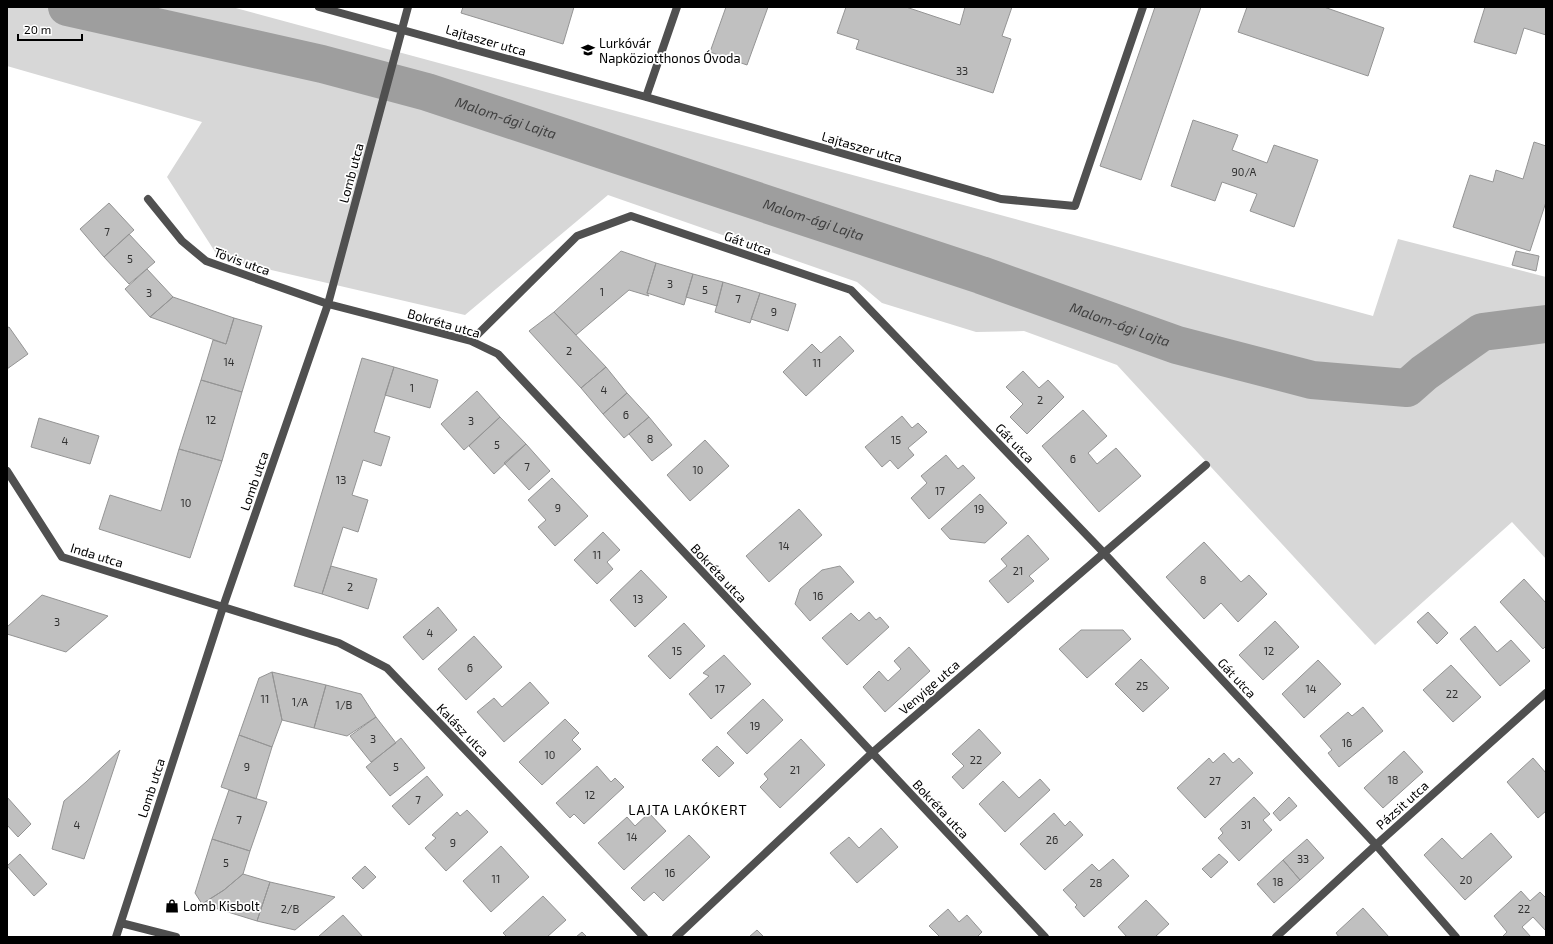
<svg xmlns="http://www.w3.org/2000/svg" width="1553" height="944" viewBox="0 0 1553 944" font-family="'Exo 2',sans-serif">
<style>
.green{fill:#d7d7d7}
.lines{fill:none;stroke-linecap:round;stroke-linejoin:round}
.river{stroke:#9e9e9e;stroke-width:38}
.building{fill:#c0c0c0;stroke:#949494}
.street{stroke:#505050;stroke-width:8}
.labels{text-anchor:middle;stroke-width:3.5;stroke-linejoin:round;paint-order:stroke}
.number-label{font-size:11px;fill:#303030}
.street-label{font-size:13px;fill:#000;stroke:#fff}
.poi-label{font-size:13px;fill:#000;stroke:#fff;text-anchor:start}
.water-label{font-size:14px;font-style:italic;fill:#3f3f3f;stroke:#fff}
.neighbourhood-label{font-size:14px;letter-spacing:1px;fill:#000;stroke:#fff}
</style>
<rect width="100%" height="100%" fill="#fff"/>
<!-- green -->
<path class="green" d="M7 7H232L1373 316 1398 239 1546 277V559L1512 522 1375 645 1117 365 1024 331 976 332 882 303 857 282 608 195 465 315 219 258 167 177 202 122 7 66Z"/>
<g class="lines">
<!-- river -->
<path class="river" id="s1" d="M67 7 322 64 427 92 981 275 1177 345 1312 380 1407 388 1424 373 1482 332 1546 324"/>
</g>
<!-- building -->
<path class="building" d="M463 7H574L563 44 461 13Z
M726 7H768L747 65 710 52Z
M846 7H906L960 25 965 7H1012L1002 36 1011 39 993 93 856 49 859 40 837 33Z
M1155 7H1201L1141 180 1100 166Z
M1247 7H1324L1384 28 1368 76 1238 32Z
M1485 7H1546V35L1524 28 1516 54 1474 42Z
M1193 120 1238 135 1232 150 1267 163 1274 145 1318 160 1294 227 1250 211 1257 194 1222 182 1215 201 1171 186Z
M1534 142 1546 146V202L1530 251 1453 227 1470 175 1493 182 1496 170 1523 179Z
M109 203 134 230 104 257 80 229Z
M129 234 155 262 129 284 104 257Z
M621 251 656 263 647 293 649 296 629 290 576 335 554 312Z
M1516 251 1539 256 1536 271 1512 265Z
M656 263 693 274 684 305 647 293Z
M147 269 173 297 150 317 125 289Z
M693 274 723 282 717 306 686 297Z
M723 282 760 293 750 323 715 312Z
M760 293 796 304 788 331 751 319Z
M173 297 234 318 226 344 150 317Z
M554 312 606 367 581 388 529 331Z
M234 318 262 326 242 392 201 380 213 340 226 344Z
M9 327 28 354 7 369V328Z
M840 336 854 351 806 396 783 372 812 344 821 353Z
M362 358 394 367 374 432 390 437 381 466 363 460 352 495 368 500 358 532 343 527 322 594 294 586Z
M394 367 438 380 430 408 385 395Z
M606 367 627 393 603 414 581 388Z
M1023 371 1039 388 1048 380 1064 397 1027 434 1010 417 1023 404 1006 387Z
M201 380 242 392 222 461 179 449Z
M477 391 500 417 464 450 441 424Z
M627 393 649 417 624 438 603 414Z
M1083 410 1107 436 1088 453 1097 464 1116 448 1141 476 1099 512 1042 446Z
M902 416 912 428 918 423 927 432 908 448 914 455 898 469 890 460 882 467 865 447Z
M500 417 526 444 494 474 469 446Z
M649 417 672 445 652 461 629 434Z
M39 418 99 436 90 464 31 447Z
M705 440 729 466 690 501 667 475Z
M526 444 550 471 529 490 504 463Z
M179 449 222 461 190 558 99 529 110 495 161 511Z
M946 455 958 469 963 465 975 478 929 519 911 498 927 483 921 476Z
M552 478 588 516 555 546 538 527 546 520 528 500Z
M980 494 1007 523 985 543 950 539 941 529Z
M799 509 822 535 769 582 746 556Z
M603 532 620 550 607 562 613 569 597 584 574 560Z
M1028 535 1049 559 1029 576 1034 581 1008 603 989 581 1007 566 1001 559Z
M1204 542 1241 582 1249 575 1267 594 1238 622 1221 603 1204 619 1166 577Z
M331 566 377 579 368 609 322 594Z
M840 566 854 582 810 621 795 604 800 589 822 570Z
M641 570 667 597 635 627 610 600Z
M1524 579 1546 603V646L1543 649 1500 602Z
M42 595 108 616 66 652 7 634V627Z
M438 607 457 630 423 660 403 637Z
M869 612 876 620 880 617 889 627 847 665 822 638 851 613 859 621Z
M1428 612 1448 633 1437 644 1417 622Z
M1275 621 1299 647 1263 680 1239 655Z
M684 623 705 646 670 679 648 656Z
M1475 626 1497 652 1511 640 1530 661 1500 686 1460 639Z
M1081 630H1123L1131 639 1087 678 1059 649Z
M474 636 502 667 466 700 438 669Z
M909 647 930 671 885 712 863 687 879 671 888 681 901 669 894 661Z
M724 655 751 684 711 719 689 694 709 676 703 673Z
M1141 659 1169 688 1143 712 1115 684Z
M1318 660 1341 684 1304 718 1282 694Z
M1451 665 1481 697 1453 722 1423 690Z
M272 672 326 685 314 728 282 720Z
M272 672 282 720 272 747 239 735 259 678Z
M530 682 549 703 504 742 477 712 494 698 502 707Z
M326 685 361 694 376 717 347 736 314 728Z
M763 699 783 720 747 754 727 733Z
M1363 707 1383 731 1339 767 1328 753 1332 750 1320 736 1348 712 1352 716Z
M376 717 396 743 371 762 350 736Z
M565 719 579 733 572 740 581 749 542 785 519 762Z
M979 729 1001 753 963 789 952 777 964 766 952 754Z
M239 735 272 747 256 799 221 787Z
M401 738 425 768 390 796 366 767Z
M801 739 825 765 780 808 760 787 768 779 764 774Z
M717 746 734 763 719 777 702 760Z
M120 750 84 859 52 849 64 801 86 782Z
M1404 751 1423 772 1383 808 1364 788Z
M1224 753 1233 763 1239 758 1253 773 1205 818 1177 788 1209 758 1213 763Z
M1533 758 1546 773V811L1538 818 1507 782Z
M597 766 611 782 615 778 624 787 584 824 574 814 570 818 556 803Z
M427 776 443 795 409 825 392 806Z
M1040 779 1050 790 1005 832 979 804 1003 781 1019 798Z
M229 790 267 802 250 851 212 839Z
M7 797 31 824 18 837 7 825Z
M1254 797 1270 814 1263 820 1272 830 1239 861 1218 838 1223 833 1220 829Z
M1289 797 1297 806 1280 821 1273 813Z
M467 810 488 832 446 871 425 848 436 838 432 835 457 812 460 816Z
M649 813 666 831 624 870 598 843 627 817 635 826Z
M1054 813 1065 826 1070 821 1083 835 1045 870 1020 844Z
M881 828 898 847 857 883 830 853 849 837 859 848Z
M1491 833 1512 857 1465 900 1424 855 1442 838 1462 859Z
M689 835 710 857 663 901 654 892 644 901 631 888Z
M212 839 250 851 243 874 224 890 202 904 195 893Z
M1307 839 1324 858 1300 880 1283 860Z
M501 846 529 877 491 912 463 881Z
M20 854 47 884 34 896 7 866Z
M1219 854 1228 862 1211 878 1202 869Z
M1113 859 1129 876 1084 917 1075 907 1077 905 1063 890 1092 864 1099 871Z
M1283 860 1300 880 1274 903 1257 884Z
M365 866 376 877 363 889 352 878Z
M243 874 270 882 257 921 202 904 224 890Z
M270 882 335 897 295 930 257 921Z
M1521 891 1530 901 1540 892 1546 898V931L1533 917 1522 927 1531 937H1502L1507 932 1494 916Z
M543 896 566 920 547 937H507L503 933Z
M1146 900 1169 924 1155 937H1127L1118 927Z
M1363 908 1389 937H1339L1336 933Z
M948 909 959 922 967 915 982 932 977 937H938L939 936 929 926Z
M343 915 363 937H318Z
M757 930 764 937H749Z
M582 932 587 937H576Z"/>
<g class="lines">
<!-- street -->
<path class="street" d="M319 7 646 97 1001 199 1075 206 1143 7
M646 97 677 7
M148 199 182 241 206 261 328 304 471 341 498 354 1045 937
M471 341 577 236 631 216 851 290 1103 552 1376 845 1456 937
M7 471 62 557 339 643 387 668 644 937
M121 923 176 937
M116 937 223 607 328 304 408 7
M676 937 872 753 1206 465
M1276 937 1376 845 1546 693"/>
</g>
<!-- icons -->
<defs>
<g id="school-bare" transform="scale(1.08)"><path d="M0-5L7-2L0 1L-7-2ZM-4 1L0 2.5L4 1V4Q0 6-4 4Z" fill="#000" stroke="#fff" stroke-width="2.5" paint-order="stroke"/></g>
<g id="shop-bare" transform="scale(1.08)"><path d="M-5-2.5h2.3a2.7 3.5 0 0 1 5.4 0H5L5.5 6h-11ZM-1.5-2.5h3a1.5 2.3 0 0 0-3 0Z" fill="#000" stroke="#fff" stroke-width="2.5" paint-order="stroke"/></g>
</defs>
<g fill-rule="evenodd">
<use href="#school-bare" x="588" y="50"/>
<use href="#shop-bare" x="172" y="906"/>
</g>
<g class="labels">
<!-- number labels -->
<g class="number-label">
<text x="962" y="75">33</text>
<text x="1244" y="176">90/A</text>
<text x="107" y="236">7</text>
<text x="130" y="263">5</text>
<text x="670" y="288">3</text>
<text x="705" y="294">5</text>
<text x="602" y="296">1</text>
<text x="149" y="297">3</text>
<text x="738" y="303">7</text>
<text x="774" y="316">9</text>
<text x="569" y="355">2</text>
<text x="229" y="366">14</text>
<text x="817" y="367">11</text>
<text x="412" y="392">1</text>
<text x="604" y="394">4</text>
<text x="1040" y="404">2</text>
<text x="626" y="419">6</text>
<text x="211" y="424">12</text>
<text x="471" y="425">3</text>
<text x="650" y="443">8</text>
<text x="896" y="444">15</text>
<text x="65" y="445">4</text>
<text x="497" y="449">5</text>
<text x="1073" y="463">6</text>
<text x="527" y="471">7</text>
<text x="698" y="474">10</text>
<text x="341" y="484">13</text>
<text x="940" y="495">17</text>
<text x="186" y="507">10</text>
<text x="558" y="512">9</text>
<text x="979" y="513">19</text>
<text x="784" y="550">14</text>
<text x="597" y="559">11</text>
<text x="1018" y="575">21</text>
<text x="1203" y="584">8</text>
<text x="350" y="591">2</text>
<text x="818" y="600">16</text>
<text x="638" y="603">13</text>
<text x="57" y="626">3</text>
<text x="430" y="637">4</text>
<text x="677" y="655">15</text>
<text x="1269" y="655">12</text>
<text x="470" y="672">6</text>
<text x="1142" y="690">25</text>
<text x="720" y="693">17</text>
<text x="1311" y="693">14</text>
<text x="1452" y="698">22</text>
<text x="265" y="703">11</text>
<text x="300" y="706">1/A</text>
<text x="344" y="709">1/B</text>
<text x="755" y="730">19</text>
<text x="373" y="743">3</text>
<text x="1347" y="747">16</text>
<text x="550" y="759">10</text>
<text x="976" y="764">22</text>
<text x="247" y="771">9</text>
<text x="396" y="771">5</text>
<text x="795" y="774">21</text>
<text x="1393" y="784">18</text>
<text x="1215" y="785">27</text>
<text x="590" y="799">12</text>
<text x="418" y="804">7</text>
<text x="239" y="824">7</text>
<text x="77" y="829">4</text>
<text x="1246" y="829">31</text>
<text x="632" y="841">14</text>
<text x="1052" y="844">26</text>
<text x="453" y="847">9</text>
<text x="1303" y="863">33</text>
<text x="226" y="867">5</text>
<text x="670" y="877">16</text>
<text x="496" y="883">11</text>
<text x="1466" y="884">20</text>
<text x="1278" y="886">18</text>
<text x="1096" y="887">28</text>
<text x="290" y="913">2/B</text>
<text x="1524" y="913">22</text>
</g>
<!-- street labels -->
<g class="street-label">
<text transform="translate(486 40) rotate(16)" y="5">Lajtaszer utca</text>
<text transform="translate(862 147) rotate(16)" y="5">Lajtaszer utca</text>
<text transform="translate(351 173) rotate(-75)" y="5">Lomb utca</text>
<text transform="translate(748 243) rotate(19)" y="5">Gát utca</text>
<text transform="translate(242 261) rotate(20)" y="5">Tövis utca</text>
<text transform="translate(444 323) rotate(16)" y="5">Bokréta utca</text>
<text transform="translate(1015 443) rotate(46)" y="5">Gát utca</text>
<text transform="translate(254 481) rotate(-71)" y="5">Lomb utca</text>
<text transform="translate(97 555) rotate(17)" y="5">Inda utca</text>
<text transform="translate(719 573) rotate(47)" y="5">Bokréta utca</text>
<text transform="translate(1237 678) rotate(47)" y="5">Gát utca</text>
<text transform="translate(929 687) rotate(-41)" y="5">Venyige utca</text>
<text transform="translate(463 730) rotate(46)" y="5">Kalász utca</text>
<text transform="translate(151 788) rotate(-72)" y="5">Lomb utca</text>
<text transform="translate(1402 805) rotate(-42)" y="5">Pázsit utca</text>
<text transform="translate(941 809) rotate(47)" y="5">Bokréta utca</text>
</g>
<!-- poi labels -->
<g class="poi-label">
<text x="599" y="48">Lurkóvár<tspan x="599" dy="15">Napköziotthonos Óvoda</tspan></text>
<text x="183" y="911">Lomb Kisbolt</text>
</g>
<!-- water labels -->
<g class="water-label">
<text dy="5" stroke="none"><textPath href="#s1" startOffset="453">Malom-ági Lajta</textPath></text>
<text dy="5" stroke="none"><textPath href="#s1" startOffset="777">Malom-ági Lajta</textPath></text>
<text dy="5" stroke="none"><textPath href="#s1" startOffset="1101">Malom-ági Lajta</textPath></text>
</g>
<!-- neighbourhood labels -->
<g class="neighbourhood-label">
<text x="688" y="815">LAJTA LAKÓKERT</text>
</g>
</g>
<!-- border -->
<rect width="1553" height="944" fill="none" stroke="#000000" stroke-width="16"/>
<!-- scale -->
<path d="M18 34v6h64v-6" fill="none" stroke="#000000" stroke-width="2"/>
<text x="24" y="34" font-size="12" fill="#000000" stroke="#ffffff" stroke-width="3" paint-order="stroke">20 m</text>
</svg>
